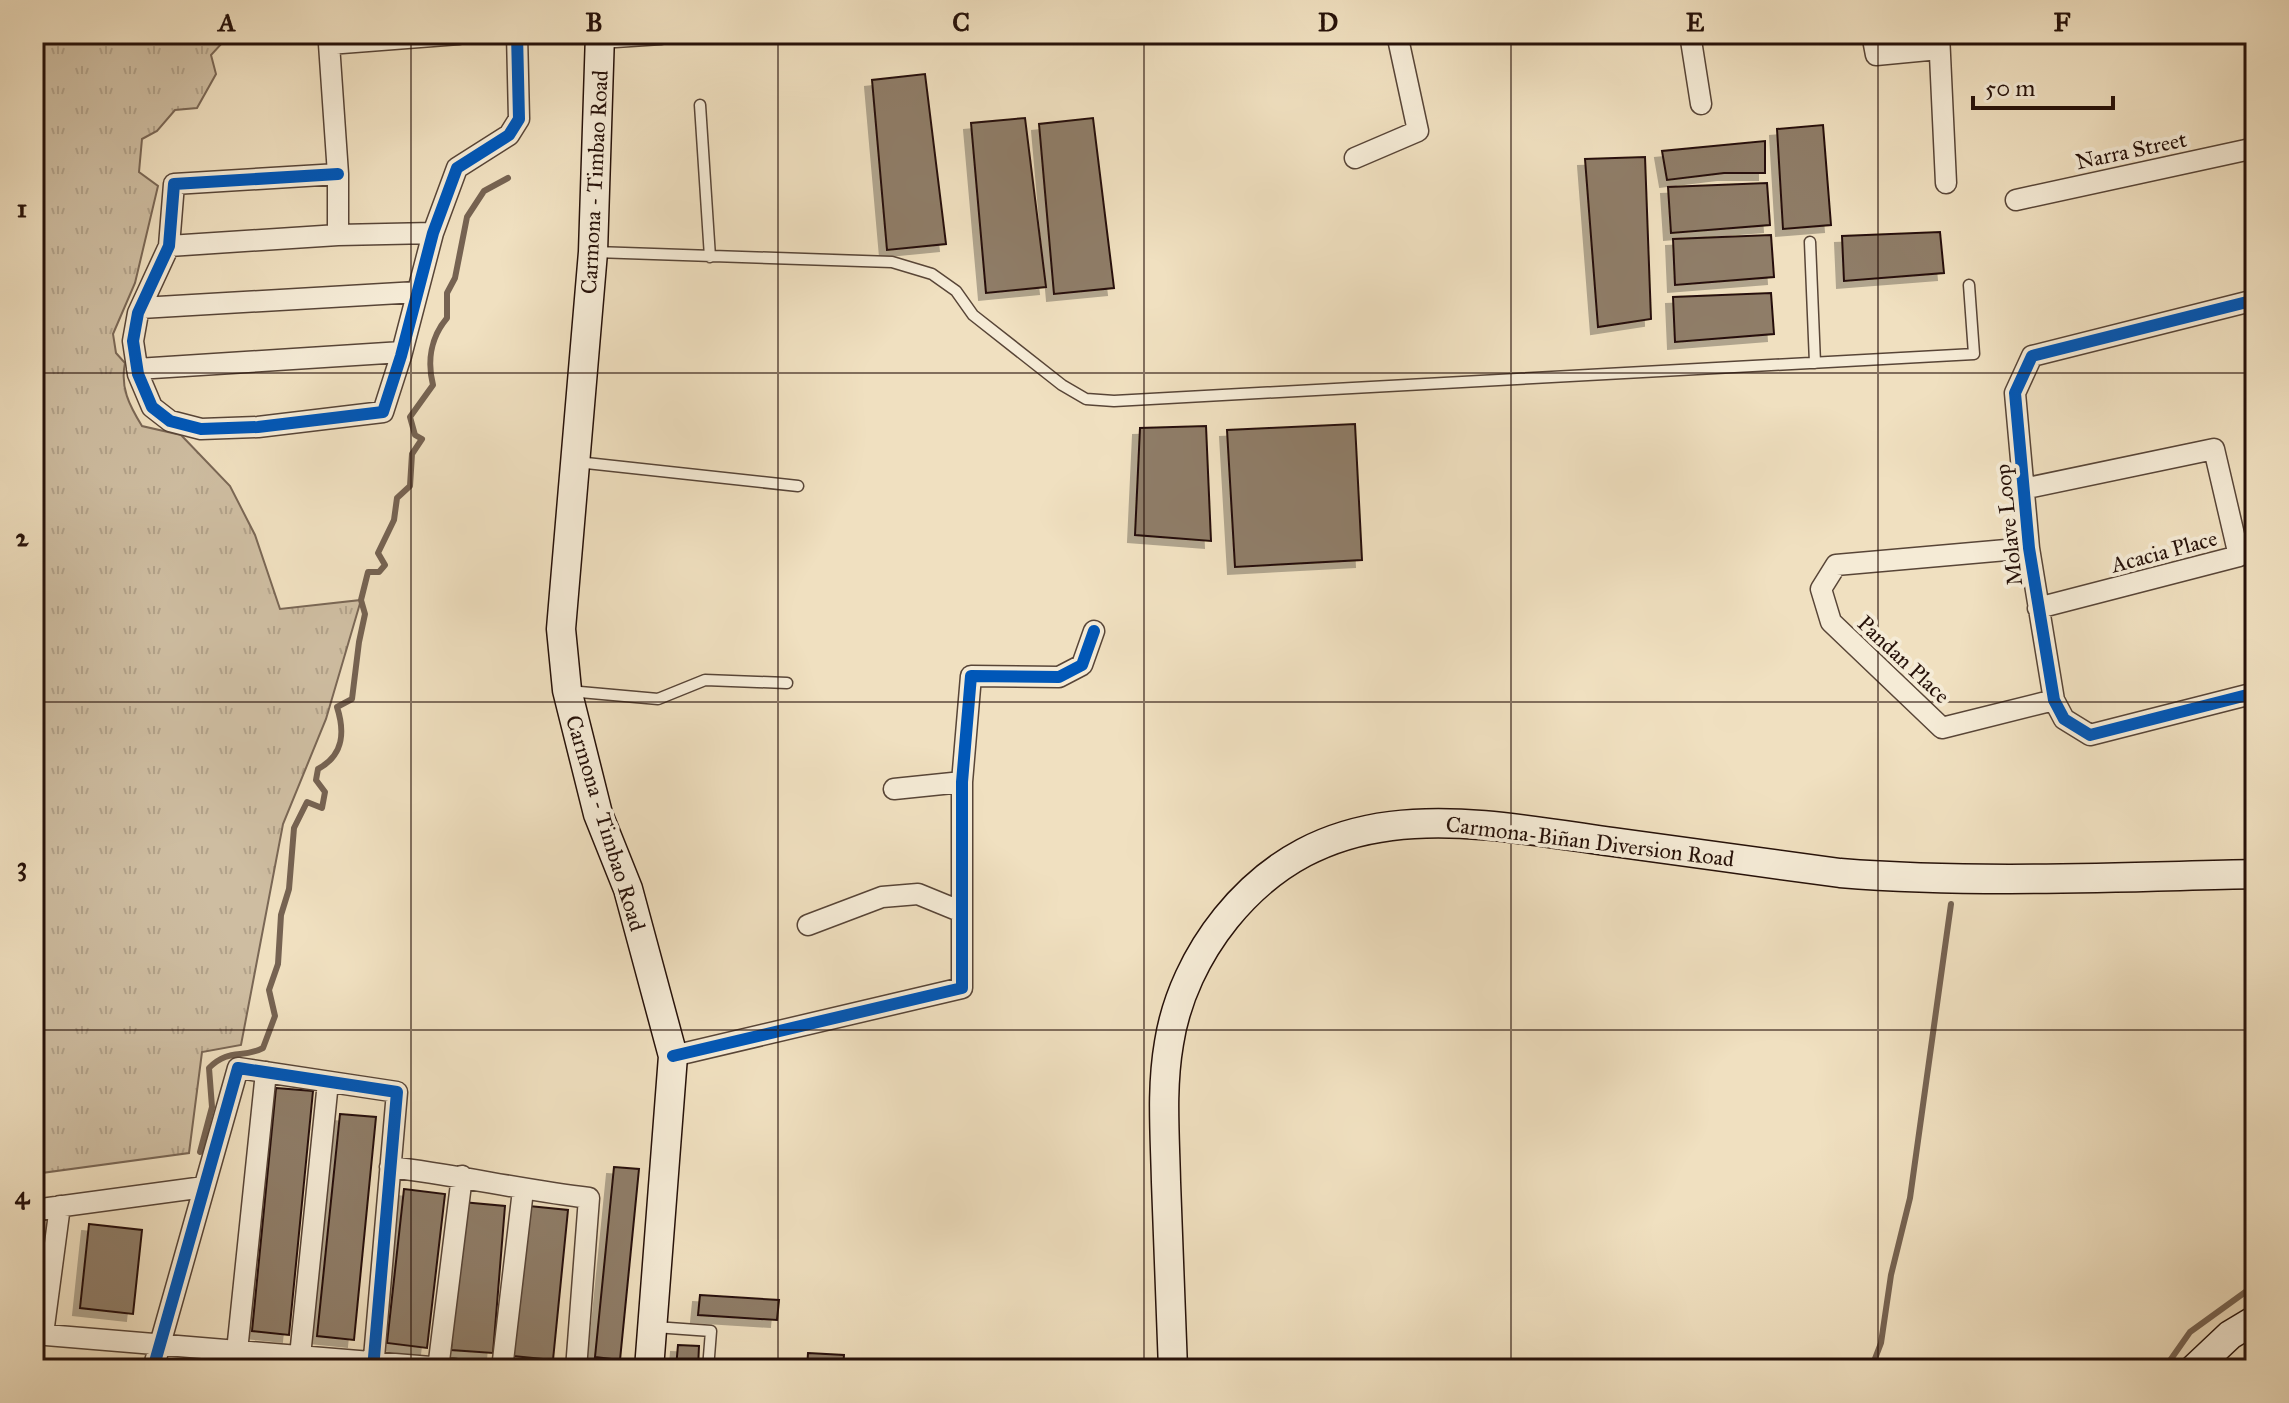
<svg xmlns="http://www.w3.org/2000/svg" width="2289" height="1403" viewBox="0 0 2289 1403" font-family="'IM FELL Great Primer',serif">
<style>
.grass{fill:url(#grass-tufts);stroke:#7a6755;stroke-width:2}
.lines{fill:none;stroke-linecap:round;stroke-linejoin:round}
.stream{stroke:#766352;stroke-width:6}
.building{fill:#8f7d68;stroke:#261109;stroke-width:2;filter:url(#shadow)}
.lane-casing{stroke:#584537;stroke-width:13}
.street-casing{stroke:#584537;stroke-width:23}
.secondary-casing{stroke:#261109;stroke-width:31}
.lane{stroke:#f5ebd6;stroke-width:10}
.street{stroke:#f5ebd6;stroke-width:20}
.secondary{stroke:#f5ebd6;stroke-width:28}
.cycleway-casing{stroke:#f5ebd6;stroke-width:17}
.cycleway{stroke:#0057b8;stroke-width:12}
.grid{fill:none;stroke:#261109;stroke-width:2;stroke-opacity:0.55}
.labels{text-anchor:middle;stroke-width:8;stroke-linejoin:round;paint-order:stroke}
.street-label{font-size:22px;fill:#261109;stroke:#f5ebd6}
.neatline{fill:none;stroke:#261109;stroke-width:3}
.grid-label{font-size:26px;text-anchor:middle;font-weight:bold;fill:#261109}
</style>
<defs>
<pattern id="grass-tufts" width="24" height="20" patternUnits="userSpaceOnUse" patternTransform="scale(2)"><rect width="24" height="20" fill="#cebda1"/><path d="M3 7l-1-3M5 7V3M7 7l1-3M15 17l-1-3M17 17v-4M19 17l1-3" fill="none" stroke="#b1a189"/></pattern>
<filter id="shadow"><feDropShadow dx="-7" dy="7" stdDeviation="0" flood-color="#0004"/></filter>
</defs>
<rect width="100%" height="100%" fill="#f0e0c0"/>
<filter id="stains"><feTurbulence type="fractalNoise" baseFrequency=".0025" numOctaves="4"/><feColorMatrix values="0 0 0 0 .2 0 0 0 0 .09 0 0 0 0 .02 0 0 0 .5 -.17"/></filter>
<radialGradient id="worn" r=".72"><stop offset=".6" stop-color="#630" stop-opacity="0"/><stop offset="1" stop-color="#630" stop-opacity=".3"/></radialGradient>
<!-- grass -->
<path class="grass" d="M34 34H223L224 41 211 55 216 74 197 108 175 110 157 131 142 139 139 172 158 186 135 283 113 334 116 353 125 363C120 387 129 405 142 426L181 435 230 486 255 535 280 609 361 600 326 719 283 824 241 1045 202 1052 189 1153 34 1174Z"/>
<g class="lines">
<!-- stream -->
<path class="stream" d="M200 1152 212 1107 209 1068C229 1048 242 1059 263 1048L275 1016 269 990 278 964 281 915 289 889 294 828 307 802 322 808 325 792 316 780 318 769C344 755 345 732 337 707L352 699 359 642 365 614 361 600 368 572H379L385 565 378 553 394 520 397 498 410 486 412 454 422 439 415 435 410 417 433 385C427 361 431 337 447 318V293L455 278 467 217 484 191 508 178
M1871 1369 1881 1343 1891 1275 1910 1198 1951 904
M2164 1369 2190 1332 2255 1285"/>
</g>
<!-- building -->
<path class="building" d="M925 74 946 244 887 250 872 80Z
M1025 118 1046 287 986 293 971 123Z
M1093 118 1114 288 1054 294 1039 124Z
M1823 125 1831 225 1783 229 1777 129Z
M1765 141V173H1724L1667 180 1662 151Z
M1645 157 1651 319 1598 327 1585 159Z
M1767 183 1770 225 1671 233 1668 187Z
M1940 232 1944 273 1844 281 1842 236Z
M1771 235 1774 277 1675 285 1673 239Z
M1771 293 1774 334 1675 342 1673 297Z
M1355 424 1362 560 1235 567 1227 430Z
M1206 426 1211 541 1135 535 1140 428Z
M276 1088 313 1091 289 1335 252 1331Z
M340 1114 376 1117 354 1340 317 1336Z
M614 1167 639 1169 620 1360 595 1357Z
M404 1189 445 1194 427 1348 387 1343Z
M462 1202 505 1206 493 1353 451 1350Z
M529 1206 568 1210 553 1360 513 1356Z
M89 1224 142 1230 133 1314 80 1308Z
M700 1295 779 1300 777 1320 698 1315Z
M678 1345 699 1346 698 1369 676 1368Z
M808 1353 844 1355 843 1369H807Z"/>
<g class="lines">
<!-- lane casing -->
<g class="lane-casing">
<path id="lane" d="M700 105 710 257
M1810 242 1815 363
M595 252 892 262 932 274 956 291 973 315 1062 385 1086 399 1114 401 1974 354 1969 285
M577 462 798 486
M569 691 658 699 705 680 787 683
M655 1327 711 1331 708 1369"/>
</g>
<!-- street casing -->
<g class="street-casing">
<path id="street" d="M328 34 329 44 459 34
M1690 34 1701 104
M1872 34 1876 55 1939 49
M1939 34 1946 183
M600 38 661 34
M329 44 338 174V235
M1355 158 1418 131 1397 34
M338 174 174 184 169 246 138 313 133 341 138 374 152 407 170 421 201 429 258 427 383 412 401 356 433 233 457 168 509 135 519 119 517 34
M2016 200 2255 148
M169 246 338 235 433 233
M2255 300 2032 356 2015 393 2029 548 2054 700 2064 719 2090 735 2255 693
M141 308 417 292
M137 369 402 352
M2023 489 2214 449 2239 556 2038 608
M2029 548 1836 565 1821 589 1831 622 1942 728 2054 700
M894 789 962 782
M808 925 882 897 918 894 962 912
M673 1056 962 988V782L971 676 1059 677 1082 665 1094 631
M390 1167C457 1175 522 1190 589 1198L576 1369
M34 1210 204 1187
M34 1334 455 1369
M43 1334 60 1206
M237 1351 266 1072
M300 1356 328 1082
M153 1369 238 1068 397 1092 373 1369
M438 1369 462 1176
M502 1369 523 1190"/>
</g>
<!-- secondary casing -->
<g class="secondary-casing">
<path id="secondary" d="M600 34 593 252 561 629 567 690 598 814 628 889 673 1056 649 1369
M1173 1369C1171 1307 1168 1244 1166 1182 1165 1135 1161 1089 1169 1043 1176 998 1197 954 1226 918 1330 790 1471 822 1613 842 1689 852 1764 863 1840 873 1978 884 2117 877 2255 874
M2194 1369 2230 1335 2255 1320"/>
</g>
<!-- lane -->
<use href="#lane" class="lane"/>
<!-- street -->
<use href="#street" class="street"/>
<!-- secondary -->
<use href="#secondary" class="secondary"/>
<!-- cycleway casing -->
<g class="cycleway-casing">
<path id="cycleway" d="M338 174 174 184 169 246 138 313 133 341 138 374 152 407 170 421 201 429 258 427 383 412 401 356 433 233 457 168 509 135 519 119 517 34
M2255 300 2032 356 2015 393 2029 548 2054 700 2064 719 2090 735 2255 693
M673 1056 962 988V782L971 676 1059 677 1082 665 1094 631
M153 1369 238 1068 397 1092 373 1369"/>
</g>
<!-- cycleway -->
<use href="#cycleway" class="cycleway"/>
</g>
<!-- grid -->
<path class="grid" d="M411 34V1369M778 34V1369M1144 34V1369M1511 34V1369M1878 34V1369M34 373H2255M34 702H2255M34 1030H2255"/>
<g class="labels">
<!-- street labels -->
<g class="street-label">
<text transform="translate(2131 150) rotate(-12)" y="8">Narra Street</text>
<text transform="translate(594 182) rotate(-87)" y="8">Carmona - Timbao Road</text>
<text transform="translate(2008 525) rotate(-96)" y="8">Molave Loop</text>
<text transform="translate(2164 551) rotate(-15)" y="8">Acacia Place</text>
<text transform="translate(1904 659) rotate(43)" y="8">Pandan Place</text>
<text transform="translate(606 823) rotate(73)" y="8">Carmona - Timbao Road</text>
<text transform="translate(1590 841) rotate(7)" y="8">Carmona-Biñan Diversion Road</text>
</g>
</g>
<!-- margin -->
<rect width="2289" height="1403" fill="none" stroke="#f0e0c0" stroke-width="88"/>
<!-- scale -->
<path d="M1973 96v12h140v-12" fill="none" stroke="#261109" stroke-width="4"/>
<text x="1985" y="96" font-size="24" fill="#261109" stroke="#f5ebd6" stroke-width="6" paint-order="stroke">50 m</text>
<rect x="44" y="44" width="2201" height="1315" class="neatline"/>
<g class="grid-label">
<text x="227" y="31">A</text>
<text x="594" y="31">B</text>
<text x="961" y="31">C</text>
<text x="1328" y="31">D</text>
<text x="1695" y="31">E</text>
<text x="2062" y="31">F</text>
<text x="22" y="217">1</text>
<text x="22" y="546">2</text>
<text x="22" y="875">3</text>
<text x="22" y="1204">4</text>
</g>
<rect width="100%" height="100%" filter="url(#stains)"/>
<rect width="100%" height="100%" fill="url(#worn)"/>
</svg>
